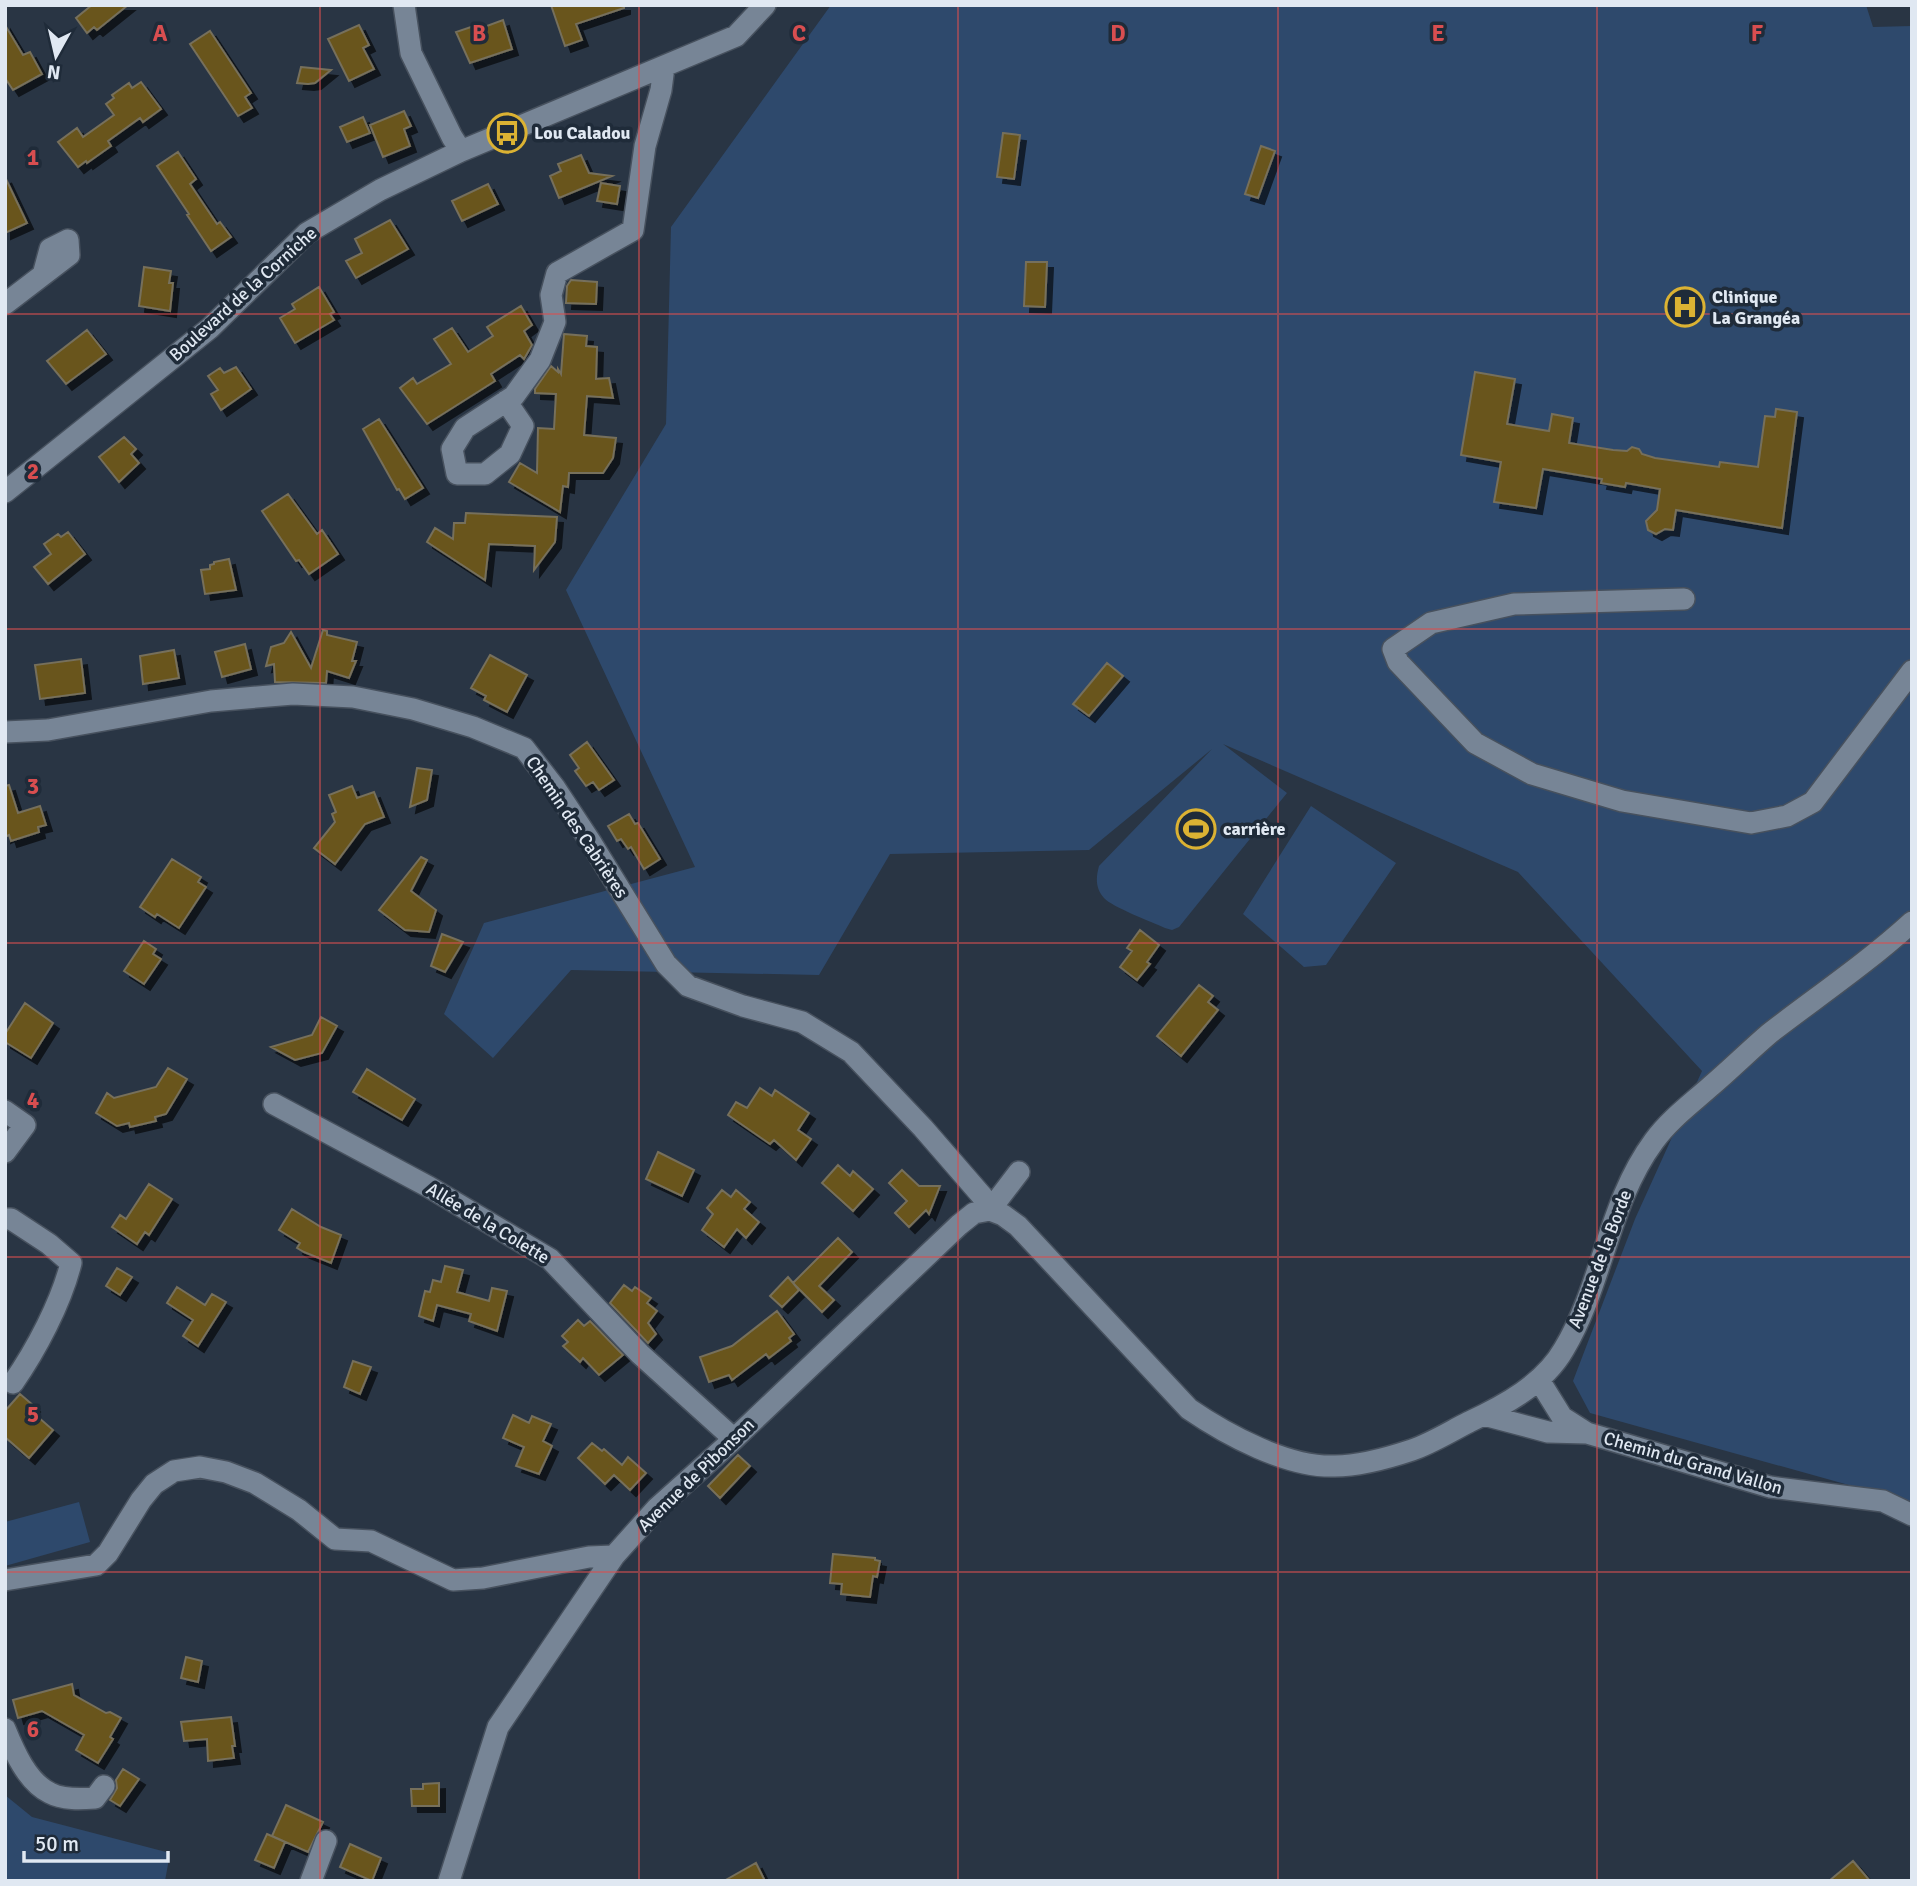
<svg xmlns="http://www.w3.org/2000/svg" width="1917" height="1886" viewBox="0 0 1917 1886" font-family="Signika,sans-serif">
<style>
.green{fill:#2e496c}
.building{fill:#69551a;stroke:#766f5b;stroke-width:2;filter:url(#shadow)}
.lines{fill:none;stroke-linecap:round;stroke-linejoin:round}
.minor-casing{stroke:#47515e;stroke-width:24}
.minor{stroke:#778596;stroke-width:21}
.grid{fill:none;stroke:#d84e50;stroke-width:2;stroke-opacity:0.55}
.labels{text-anchor:middle;stroke-width:7;stroke-linejoin:round;paint-order:stroke}
.poi-label{font-size:18px;font-weight:bold;fill:#e0e8f2;stroke:#1f2b39;text-anchor:start}
.street-label{font-size:18px;fill:#e0e8f2;stroke:#1f2b39}
.grid-label{font-size:23px;text-anchor:middle;font-weight:bold;fill:#d84e50;stroke:#1f2b39;stroke-width:7;stroke-linejoin:round;paint-order:stroke}
</style>
<defs>
<filter id="shadow"><feDropShadow dx="6" dy="6" stdDeviation="0" flood-color="#0009"/></filter>
</defs>
<rect width="100%" height="100%" fill="#293544"/>
<!-- green -->
<path class="green" d="M831 5H1866L1873 27 1912 26V1505L1906 1501 1590 1413 1573 1381 1635 1219 1702 1071 1518 872 1223 744 1287 793 1179 927 1172 930 1165 928C1152 922 1112 907 1104 898 1095 888 1096 877 1099 866L1212 749 1089 850 890 854 819 975 571 970 493 1058 444 1014 484 923 695 867 566 590 666 424 671 227Z
M1311 806 1396 863 1326 965 1304 967 1243 914Z
M79 1502 90 1542 5 1566V1522Z
M5 1795 32 1817 170 1853 165 1881H5Z"/>
<!-- building -->
<path class="building" d="M92 5H128L97 30 94 27 87 33 76 18Z
M551 5H624V8L576 24 582 40 565 46Z
M503 20 512 49 470 63 456 32 474 26 476 30Z
M5 25 23 55 30 52 42 74 13 90 5 78Z
M359 25 369 45 363 48 374 69 349 81 328 39Z
M210 31 251 93 245 97 252 108 238 116 190 44Z
M301 67 331 70 315 83 308 84 297 83Z
M141 82 161 109 143 122 140 118 108 141 111 146 87 163 86 161 78 167 58 142 77 128 83 137 114 115 106 104 114 98 112 95 129 83 132 88Z
M404 111 411 126 404 129 410 146 383 157 370 125Z
M363 117 370 133 347 142 340 127Z
M1003 133 1020 135 1014 179 997 177Z
M1261 146 1275 151 1258 198 1245 194Z
M178 152 196 179 190 184 217 224 220 222 231 237 211 251 187 215 189 214 157 166Z
M581 155 589 173 612 176 559 198 550 176 561 171 558 164Z
M5 177 27 223 5 233Z
M601 183 620 186 617 204 597 201Z
M488 184 498 204 462 221 452 201Z
M390 220 408 249 356 278 346 261 362 253 355 239Z
M1026 262H1047L1045 307 1024 306Z
M144 267 171 271 169 283H173L170 311 139 306Z
M571 280 597 282 596 304 566 303 567 286Z
M319 287 334 312 330 314 334 320 295 343 280 318 295 309 292 304Z
M521 306 532 325 524 331 532 345 524 359 520 355 491 374 495 381 427 424 400 388 413 378 417 384 451 364 434 339 452 328 468 352 493 336 487 327Z
M87 330 106 354 66 384 47 361Z
M564 334 587 336 586 346 597 347 596 379 609 378 613 398 587 396 584 435 616 438 613 458 603 473H569L568 487 563 486 560 512 509 482 520 463 537 473 538 428 554 429 556 394 535 393V389L551 366 558 372V369L561 374Z
M236 367 251 389 221 410 211 394 218 390 208 376 220 368 224 373Z
M1475 372 1515 379 1507 424 1549 431 1552 414 1573 418 1569 443 1613 450 1627 451 1632 447 1639 449 1642 454 1655 458 1719 467 1720 462 1758 467 1765 416 1775 417 1776 409 1797 412 1782 528 1676 510 1673 530 1665 529 1656 534 1648 530 1646 521 1657 510 1660 489 1626 483 1625 487 1601 483 1602 479 1543 469 1536 508 1494 502 1501 462 1461 455Z
M379 419 423 488 405 499 399 489 397 490 363 429Z
M124 437 136 449 131 454 139 463 119 482 99 457Z
M288 494 317 534 322 530 338 554 309 574 299 560 296 561 262 511Z
M466 513 557 517 555 542 534 570 535 546 489 544 485 580 427 542 435 528 453 539 454 523H465Z
M68 532 85 554 48 584 34 567 51 554 44 544 58 534 61 537Z
M229 559 236 590 205 594 201 570 210 569V565L214 564V562Z
M323 630 327 631V635L357 642 352 661H356L349 678 327 671 326 683 275 682 274 664 266 666 271 647 284 643 291 632 311 668Z
M245 644 251 669 222 677 215 652Z
M174 650 179 678 143 684 140 656Z
M490 655 527 675 507 712 484 700 486 696 471 688Z
M81 659 85 693 40 699 35 665Z
M1107 663 1123 676 1089 716 1073 704Z
M587 742 614 780 599 790 593 782 586 786 575 771 579 768 570 755Z
M417 768 432 770 427 800 410 807Z
M9 785 18 813 40 806 46 825 38 827 39 832 11 841 9 835 5 837V786Z
M352 786 357 798 374 792 384 817 365 824 335 864 314 848 335 822 332 814 336 812 329 795Z
M629 814 635 824 638 823 660 859 644 869 631 847 628 849 621 839 617 841 608 826Z
M421 857 427 860 411 891 436 910 429 932 405 930 379 910Z
M172 859 201 877 198 882 206 887 179 928 157 914 155 917 140 907Z
M1140 930 1159 945 1147 962 1150 964 1137 980 1120 967 1132 951 1127 948Z
M442 934 463 942 445 972 431 966Z
M144 941 156 949 153 954 161 959 144 984 124 971Z
M1199 985 1213 996 1208 1002 1218 1010 1181 1056 1157 1036Z
M25 1003 53 1023 31 1058 5 1042V1034Z
M321 1017 337 1026 322 1053 295 1060 271 1047 312 1035Z
M168 1068 187 1079 166 1114 155 1117 156 1121 130 1127 129 1123 117 1126 96 1113 107 1093 114 1098 156 1087Z
M367 1069 415 1099 402 1120 353 1092Z
M760 1088 772 1096 775 1090 809 1113 798 1130 811 1139 796 1160 774 1140 770 1144 728 1115 736 1102 747 1108Z
M658 1152 694 1170 682 1196 646 1179Z
M838 1165 850 1176 853 1171 873 1189 853 1211 822 1183Z
M902 1170 919 1186H940L929 1214 926 1210 909 1227 895 1213 907 1201 889 1183Z
M149 1184 172 1199 149 1235 145 1232 137 1244 112 1227 120 1215 126 1219Z
M722 1190 731 1197 736 1190 750 1202 744 1209 759 1222 746 1238 737 1229 724 1247 702 1230 713 1214 707 1208Z
M292 1209 321 1227 341 1235 331 1263 304 1252 297 1248 300 1243 279 1230Z
M838 1238 852 1252 819 1286 834 1300 822 1312 793 1283Z
M445 1266 463 1270 457 1292 489 1301 492 1288 507 1291 497 1331 469 1321 471 1314 437 1305 433 1321 419 1316 425 1291 430 1292 433 1280 441 1282Z
M117 1268 132 1277 120 1295 106 1286Z
M788 1277 799 1290 782 1307 770 1296Z
M624 1285 632 1291 635 1287 651 1298 647 1303 657 1311 648 1323 656 1334 648 1343 610 1303Z
M177 1287 205 1305 212 1294 226 1302 198 1346 183 1336 193 1320 167 1303Z
M777 1311 794 1334 789 1338 791 1341 769 1358 766 1354 732 1380 729 1375 709 1382 700 1357 732 1346Z
M578 1320 584 1326 590 1321 623 1355 599 1375 583 1358 580 1362 563 1346 568 1342 562 1336Z
M353 1361 371 1367 360 1394 344 1387Z
M20 1394 34 1406 30 1410 53 1430 29 1458 5 1437V1411Z
M513 1415 529 1423 532 1416 551 1424 543 1441 552 1446 539 1474 516 1466 524 1447 503 1438Z
M592 1443 602 1451 604 1449 622 1465 628 1457 646 1473 630 1490 614 1475 605 1484 578 1458Z
M738 1455 750 1466 720 1498 708 1486Z
M833 1554 875 1558V1560L880 1561 877 1577 873 1576 870 1597 841 1594 842 1584 830 1583Z
M186 1657 202 1661 198 1682 181 1678Z
M72 1684 74 1695 106 1713 110 1712 121 1718 110 1737 113 1739 98 1763 76 1750 84 1735 42 1711 18 1718 13 1700Z
M231 1717 235 1746H232L234 1758 208 1761 207 1739 184 1741 181 1722Z
M123 1769 139 1779 120 1806 110 1800 117 1788 116 1780Z
M439 1783V1806H412L411 1789H423V1784Z
M286 1805 323 1822 308 1852 272 1836Z
M267 1834 285 1842 274 1868 255 1860Z
M350 1844 381 1858 372 1881 340 1867Z
M1853 1861 1870 1881H1829Z
M756 1863 765 1881H724Z"/>
<g class="lines">
<!-- minor casing -->
<g class="minor-casing">
<path id="minor" d="M404 5 411 53 452 137 461 151
M5 304 69 255 68 240 50 249 43 275
M506 401 523 426 510 454 485 474H457L452 449 465 428 514 396 540 360 555 322 551 295 557 273 633 230 645 146 661 90 664 67
M5 492 210 328 307 233 380 190 461 151 736 36 765 5
M1684 599 1514 604 1431 623 1393 649 1398 662 1475 743 1532 774 1622 801 1751 823 1787 816 1813 802 1912 671
M5 732 48 730 211 701 293 694 353 697 413 709 473 727 524 748 555 788 590 841 666 964 688 986 743 1006 802 1022 851 1052 923 1128 982 1196 990 1210
M274 1104 429 1187 550 1259 640 1354 734 1439
M5 1111 25 1125 5 1152
M990 1210 1003 1215 1018 1226 1189 1409C1227 1435 1288 1468 1335 1466 1361 1466 1388 1458 1412 1450 1432 1443 1451 1431 1469 1422 1505 1405 1544 1384 1564 1349 1603 1284 1608 1203 1654 1141 1669 1120 1692 1103 1711 1086 1731 1069 1750 1050 1770 1033 1818 996 1867 963 1912 922
M990 1210 1019 1172
M5 1219H11L49 1244 71 1263C61 1303 36 1350 13 1383
M1539 1380 1562 1417 1587 1433 1770 1487 1883 1501 1912 1515
M1484 1415 1548 1432 1587 1433
M5 1580 96 1565 108 1553 141 1500 154 1484 174 1471 200 1467 226 1472 255 1483 299 1510 335 1539 371 1541 453 1580 483 1578 589 1557 614 1556
M5 1729C14 1751 27 1782 50 1793 63 1800 81 1799 95 1798L104 1786
M311 1881 326 1841
M449 1881 498 1727 614 1556 657 1508 734 1439 959 1225 974 1213 990 1210"/>
</g>
<!-- minor -->
<use href="#minor" class="minor"/>
</g>
<!-- grid -->
<path class="grid" d="M320 5V1881M639 5V1881M958 5V1881M1278 5V1881M1597 5V1881M5 314H1912M5 629H1912M5 943H1912M5 1257H1912M5 1572H1912"/>
<!-- icons -->
<defs>
<g id="bus-ring" transform="scale(2.0125)"><circle r="9.5" fill="#1f2b39" stroke="#dbb233" stroke-width="1.5"/><path d="M-5-6H5V4H4V6H2V4H-2V6H-4V4H-5ZM-3.5-4V0h7V-4ZM-3.5 1.2v1.5H-2V1.2ZM2 1.2v1.5H3.5V1.2Z" fill="#dbb233"/></g>
<g id="hospital-ring" transform="scale(2.0125)"><circle r="9.5" fill="#1f2b39" stroke="#dbb233" stroke-width="1.5"/><path d="M-5-5h3v3.5h4V-5h3V5h-3V1.5h-4V5h-3Z" fill="#dbb233"/></g>
<g id="stadium-ring" transform="scale(2.0125)"><circle r="9.5" fill="#1f2b39" stroke="#dbb233" stroke-width="1.5"/><path d="M0-5a6.5 5 0 1 0 0 10a6.5 5 0 1 0 0-10ZM-3.5-1.8h7v3.6h-7Z" fill="#dbb233"/></g>
</defs>
<g fill-rule="evenodd">
<use href="#bus-ring" x="507" y="133"/>
<use href="#hospital-ring" x="1685" y="307"/>
<use href="#stadium-ring" x="1196" y="829"/>
</g>
<g class="labels">
<!-- poi labels -->
<g class="poi-label">
<text x="534" y="139">Lou Caladou</text>
<text x="1712" y="303">Clinique<tspan x="1712" dy="21">La Grangéa</tspan></text>
<text x="1223" y="835">carrière</text>
</g>
<!-- street labels -->
<g class="street-label">
<text transform="translate(243 294) rotate(-42)" y="6">Boulevard de la Corniche</text>
<text transform="translate(577 827) rotate(56)" y="6">Chemin des Cabrières</text>
<text transform="translate(488 1223) rotate(31)" y="6">Allée de la Colette</text>
<text transform="translate(1600 1259) rotate(-69)" y="6">Avenue de la Borde</text>
<text transform="translate(1693 1463) rotate(16)" y="6">Chemin du Grand Vallon</text>
<text transform="translate(696 1475) rotate(-44)" y="6">Avenue de Pibonson</text>
</g>
</g>
<g class="grid-label">
<text x="160" y="41">A</text>
<text x="479" y="41">B</text>
<text x="799" y="41">C</text>
<text x="1118" y="41">D</text>
<text x="1438" y="41">E</text>
<text x="1757" y="41">F</text>
<text x="33" y="165">1</text>
<text x="33" y="479">2</text>
<text x="33" y="794">3</text>
<text x="33" y="1108">4</text>
<text x="33" y="1422">5</text>
<text x="33" y="1737">6</text>
</g>
<!-- border -->
<rect width="1917" height="1886" fill="none" stroke="#e0e8f2" stroke-width="14"/>
<!-- north arrow -->
<g transform="translate(56 56) rotate(188)" stroke="#1f2b39" stroke-width="5" paint-order="stroke">
<path d="M0-5L12 26L0 18L-12 26Z" fill="#e0e8f2"/>
<text y="-10" font-size="19" font-weight="bold" text-anchor="middle" fill="#e0e8f2">N</text>
</g>
<!-- scale -->
<path d="M24 1851v10h144v-10" fill="none" stroke="#e0e8f2" stroke-width="3.5"/>
<text x="35" y="1851" font-size="21" fill="#e0e8f2" stroke="#1f2b39" stroke-width="5" paint-order="stroke">50 m</text>
</svg>
